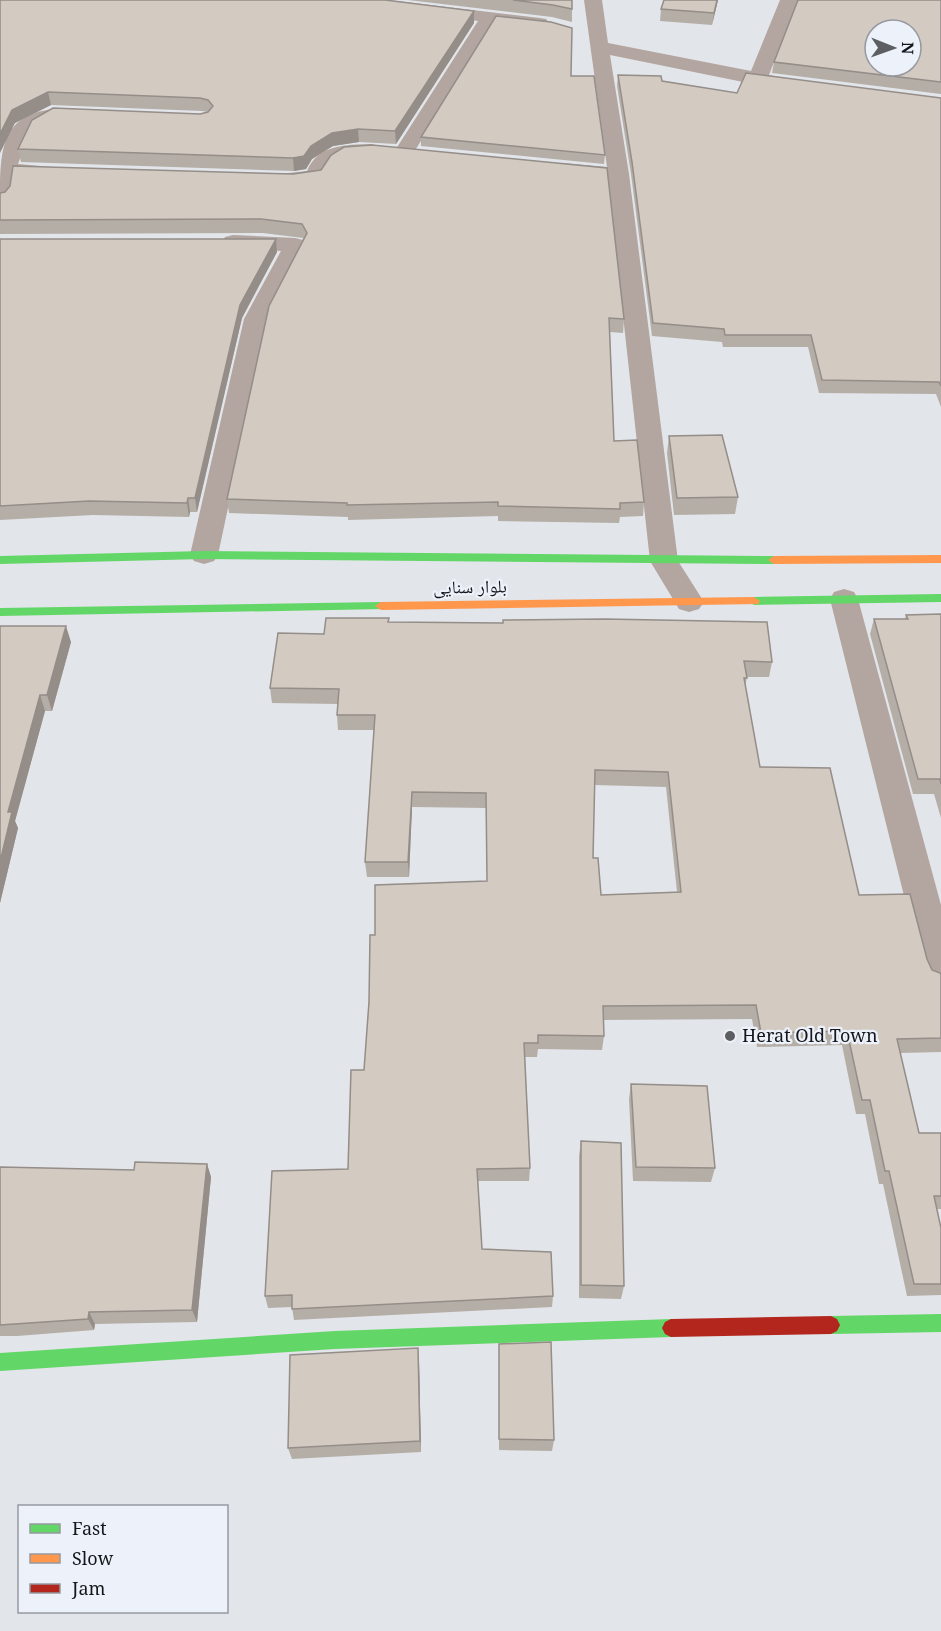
<svg xmlns="http://www.w3.org/2000/svg" width="941" height="1631" viewBox="0 0 941 1631" font-family="'Noto Serif','Noto Naskh Arabic',serif">
<style>
.lines{fill:none;stroke-linecap:round;stroke-linejoin:round}
.street{fill:#b3a59f;fill-rule:evenodd}
.fast{fill:#63d668;fill-rule:evenodd}
.slow{fill:#ff974d;fill-rule:evenodd}
.jam{fill:#b3261e;fill-rule:evenodd}
.wall{fill:#b5aea7;fill-rule:evenodd}
.shaded-wall{fill:#948d88}
.building{fill:#d3cac2;stroke:#948d88;stroke-width:1.5;fill-rule:evenodd}
.poi-dot{fill:#5c5e62;stroke:#ecf1fa;stroke-width:2}
.labels{text-anchor:middle;stroke-width:4.5;stroke-linejoin:round;paint-order:stroke}
.street-label{font-size:18px;fill:#141619;stroke:#ecf1fa}
.poi-label{font-size:18px;fill:#141619;stroke:#ecf1fa;text-anchor:start}
</style>
<rect width="100%" height="100%" fill="#e2e5ea"/>
<g class="lines">
<!-- street -->
<path class="street" d="M333 0H388L540 18 546 19 549 23 546 27 540 28 495 23 414 152 411 156 404 158 397 156 394 152 478 21 342 5 336 4Z
M584 0H602L608 43 751 71 780 0H798L769 75 795 80 798 84 795 88 788 90 758 85 610 55 629 174 678 561 704 602 699 609 689 612 679 609 650 561 608 179 562 175 555 173 552 169 555 165 562 163 607 167Z
M72 108 79 110 82 114 79 118 48 122 36 128 26 142 18 164 64 168 67 172 64 176 57 178 15 177 8 203 0 204C0 145 0 108 72 108Z
M371 144 378 146 381 150 378 154 344 158 330 166 322 181 277 185 270 183 266 179 270 175 307 171C318 144 346 145 371 144Z
M233 235 295 238 303 240 306 245 268 319 218 555 214 561 204 564 194 561 190 555 244 319 281 251 225 247 222 242 225 237Z
M844 589 854 592 858 599 941 905V987L928 983 923 972 830 599 834 592Z"/>
<!-- fast -->
<path class="fast" d="M204 551 774 556 780 560 774 564 204 559 0 564V556Z
M941 594V602L754 605 748 601 754 597Z
M381 602 385 603 387 606 385 609 0 616V608Z
M941 1314V1332L831 1334 825 1331 822 1325 825 1319 831 1316Z
M671 1319 677 1322 680 1328 677 1334 671 1337 335 1349 0 1371V1353L335 1331Z"/>
<!-- slow -->
<path class="slow" d="M941 555V563L774 564 768 560 774 556Z
M754 597 760 601 758 604 381 610 375 606 381 602Z"/>
<!-- jam -->
<path class="jam" d="M831 1316 837 1319 840 1325 837 1331 831 1334 671 1337 665 1334 662 1328 665 1322 671 1319Z"/>
</g>
<!-- wall -->
<path class="wall" d="M0 0 474 11V23L396 144 359 142 333 146 312 159 306 169 294 171 21 162 18 149 208 112 202 111 51 105 15 123Z
M408 0H572V22L552 17Z
M664 0H718L712 25 660 21 661 9Z
M941 0V94L772 73 774 62Z
M618 75 737 93 941 98V407L936 394 819 393 808 347H723L722 342 652 336 631 174 617 86Z
M571 76 605 155 604 164 421 146V137Z
M293 174 624 319 623 333 610 332 614 441 644 502 643 516 620 517 619 523 498 521V516L348 520V517L229 513 227 499 303 238 263 233 0 234V193Z
M0 239H276L277 252 242 318 197 512H190L189 517 93 515 0 520Z
M669 436 738 497 735 514 674 515 667 453Z
M941 614V818L934 794H913L870 634 874 619H905L906 615Z
M389 622 772 662 769 677H747L745 687 760 767 859 895 927 959 932 970 941 975V1052L900 1053 919 1133H941V1209H936L941 1228V1295L907 1296 883 1184H879L865 1114H856L842 1045 757 1047 752 1019 603 1020 604 1036 602 1050 538 1049 537 1057H525L530 1168 529 1181H478L482 1249 553 1296 552 1307 294 1320 292 1307 268 1308 265 1296 348 1169 364 1070 375 935 487 881 486 808 412 807 409 877H367L365 862 374 730H338L337 715 338 704 272 703 270 688 324 634ZM594 785 666 787 677 892 601 895 593 858Z
M0 626 71 642 52 711H45L15 821 18 828 0 903Z
M631 1084 715 1168 711 1182 633 1181 629 1099Z
M581 1141 624 1286 621 1299 579 1298V1156Z
M207 1164 211 1177 197 1322 95 1324 94 1330 17 1336H0V1167L134 1170Z
M499 1344 554 1440 552 1451 499 1450Z
M419 1361 421 1452 292 1459 288 1448Z"/>
<!-- shaded-wall -->
<path class="shaded-wall" d="M717 0H718L712 25 714 13Z
M474 11V23L396 144 395 131Z
M48 92 51 105 15 123 0 153V134L12 110Z
M358 129 359 142 333 146 312 159 306 169 294 171 293 158 332 133Z
M276 239 277 252 242 318 197 512 195 498 240 305Z
M188 498 190 512 189 517 187 503Z
M66 626 71 642 52 711 47 695Z
M40 695 45 711 15 821 18 828 0 903V862L8 812Z
M412 792V807L409 877 408 862Z
M207 1164 211 1177 197 1322 192 1310Z
M89 1312 95 1324 94 1330 88 1319Z
M418 1348 419 1361 421 1452 420 1441Z"/>
<!-- building -->
<path class="building" d="M0 0H385L474 11 395 131 358 129 332 133 311 146 304 156 293 158 18 149 32 120 53 108 200 114 208 112 213 106 208 100 200 98 48 92 12 110 0 134Z
M513 0H572V9L553 5Z
M664 0H717L714 13 661 9Z
M798 0H941V82L774 62ZM875 30H911V66H875Z
M496 16 551 22 572 28 571 76H594L605 155 421 137Z
M746 73 941 98V386L939 382 822 380 811 335H725L724 329 653 323 632 162 618 75 661 76 662 81 737 93Z
M372 145 607 168 624 319 609 318 614 441 637 440 644 502 620 503V509L498 506V502L347 505V503L227 499 269 306 307 233 302 224 261 219 0 220V193L5 192 10 186 13 166 293 174 321 170 331 155 344 147Z
M0 239H276L240 305 195 498H188L187 503 89 501 0 506Z
M722 435 738 497 677 498 669 436Z
M941 614V784L940 779H918L874 619H908L906 615Z
M326 618H389L388 622 503 623V620L605 619 767 622 772 662 744 661 747 678H744L760 767 830 768 859 895 910 894 927 959 932 970 940 973 941 975V1038L897 1039 919 1133H941V1196H934L941 1228V1284H914L889 1171H885L870 1100H862L847 1031 761 1033 756 1005 603 1006 604 1036 538 1035V1043H524L530 1168 477 1169 482 1249 551 1252 553 1296 292 1309V1295L265 1296 272 1171 348 1169 351 1070H364L369 1002 370 935H375V885L487 881 486 793 412 792 408 862H365L375 715H337L339 689 270 688 278 633 324 634ZM595 770 668 772 681 892 601 895 598 858H593Z
M0 626H66L47 695H40L8 812H12L0 862Z
M631 1084 707 1086 715 1168 636 1167Z
M581 1141 621 1143 624 1286 581 1285Z
M135 1162 207 1164 192 1310 89 1312 88 1319 0 1325V1167L134 1170Z
M551 1342 554 1440 499 1439V1344Z
M418 1348 420 1441 288 1448 290 1355Z"/>
<!-- markers -->
<circle class="poi-dot" cx="730" cy="1036" r="6"/>
<g class="labels">
<!-- street labels -->
<g class="street-label">
<text transform="translate(470 587) rotate(-1)" y="6">بلوار سنایی</text>
</g>
<!-- poi labels -->
<g class="poi-label">
<text x="742" y="1042">Herat Old Town</text>
</g>
</g>
<!-- legend -->
<rect x="18" y="1505" width="210" height="108" fill="#ecf1fa" stroke="#9699a0" stroke-width="1.5"/>
<rect x="30" y="1524" width="30" height="9" fill="#63d668" stroke="#9699a0" stroke-width="1.5"/>
<text x="72" y="1535" font-size="18" fill="#141619">Fast</text>
<rect x="30" y="1554" width="30" height="9" fill="#ff974d" stroke="#9699a0" stroke-width="1.5"/>
<text x="72" y="1565" font-size="18" fill="#141619">Slow</text>
<rect x="30" y="1584" width="30" height="9" fill="#b3261e" stroke="#9699a0" stroke-width="1.5"/>
<text x="72" y="1595" font-size="18" fill="#141619">Jam</text>
<!-- north arrow -->
<g transform="translate(893 48) rotate(91)"><circle r="28" fill="#ecf1fa" stroke="#9699a0" stroke-width="1.5"/>
<path d="M0-4.5L10 22L0 15L-10 22Z" fill="#5c5e62"/>
<text y="-9" font-size="16" font-weight="bold" text-anchor="middle" fill="#141619">N</text>
</g>
</svg>
